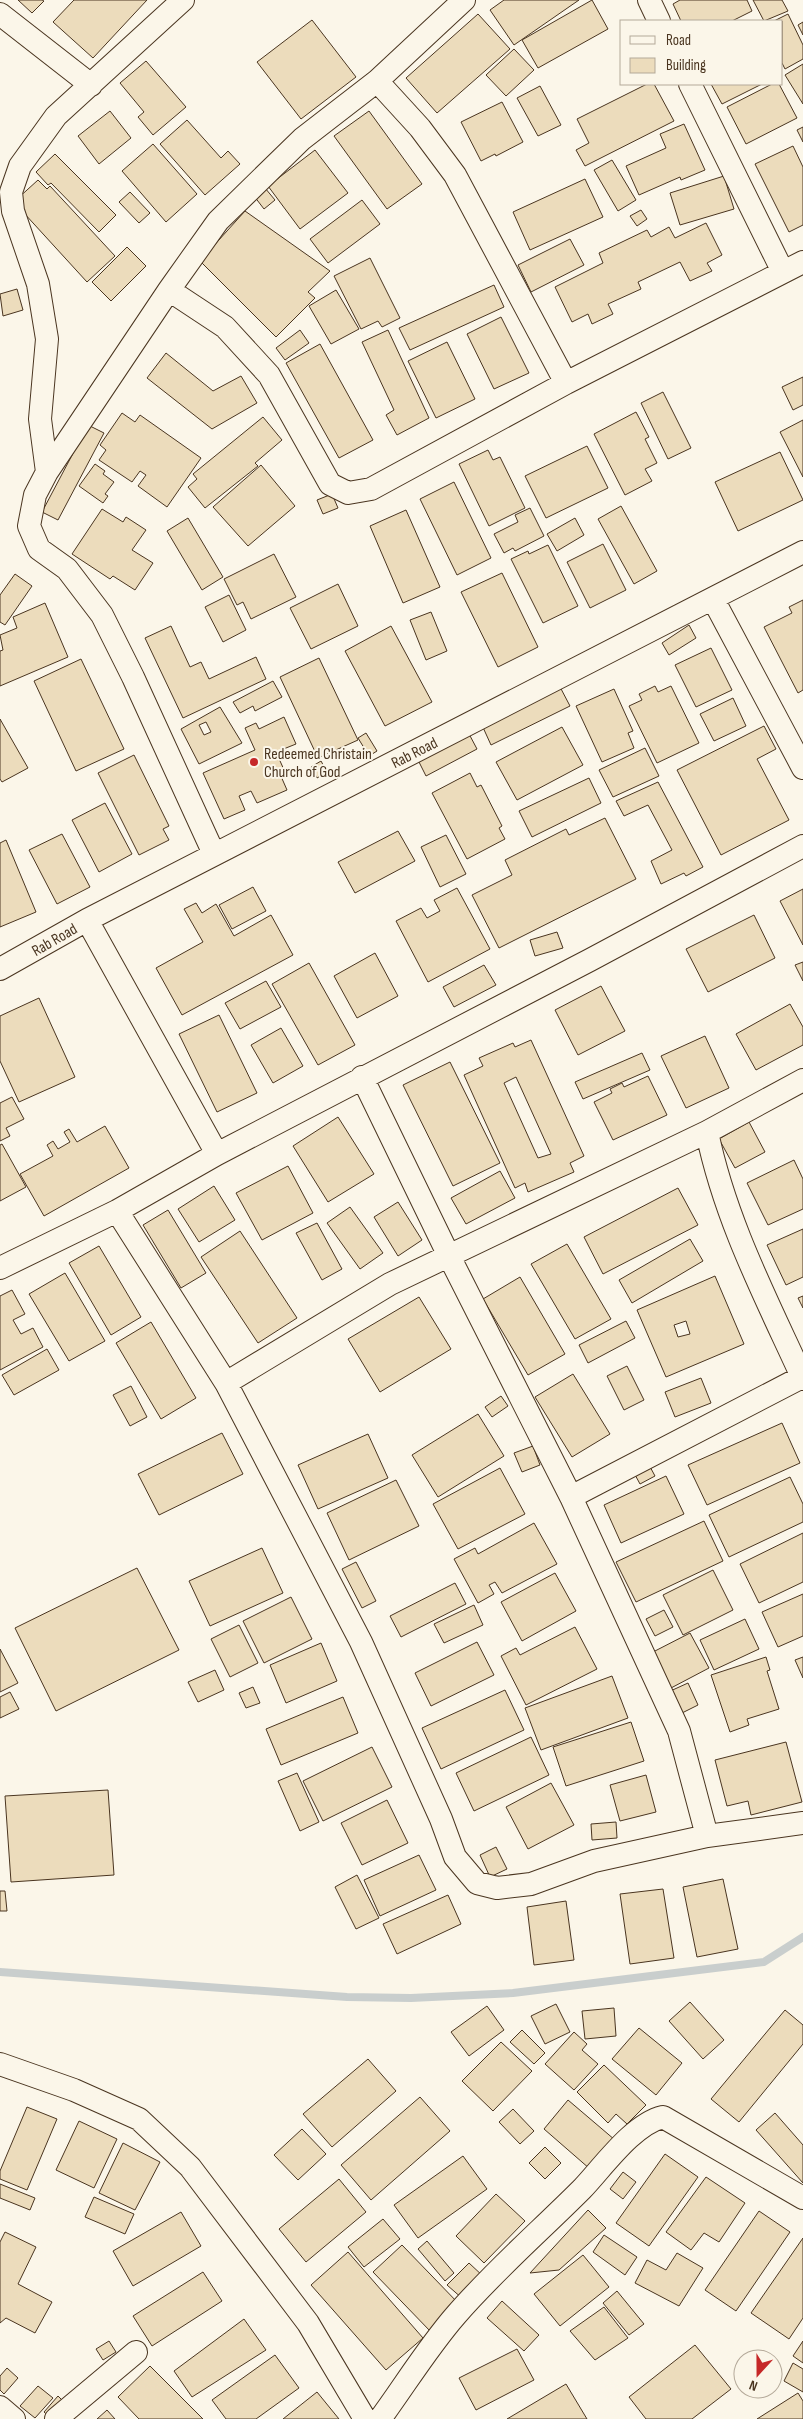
<svg xmlns="http://www.w3.org/2000/svg" width="803" height="2419" viewBox="0 0 803 2419" font-family="'Sofia Sans Condensed',sans-serif">
<style>
.lines{fill:none;stroke-linecap:round;stroke-linejoin:round}
.stream{stroke:#c9cecd;stroke-width:8}
.building{fill:#ecdcbc;stroke:#4a3520;fill-rule:evenodd}
.street-casing{stroke:#4a3520;stroke-width:24}
.street{stroke:#fbf6e9;stroke-width:22}
.poi-dot{fill:#c62828;stroke:#fbf6e9;stroke-width:2}
.labels{text-anchor:middle;stroke-width:4;stroke-linejoin:round;paint-order:stroke}
.street-label{font-size:16px;fill:#4a3520;stroke:#fbf6e9}
.poi-label{font-size:16px;fill:#4a3520;stroke:#fbf6e9;text-anchor:start}
</style>
<rect width="100%" height="100%" fill="#fbf6e9"/>
<g class="lines">
<!-- stream -->
<path class="stream" d="M0 1972 347 1997 411 1998 513 1993 764 1962 803 1937"/>
</g>
<!-- building -->
<path class="building" d="M18 0H42L44 1 32 13Z
M74 0H147L93 58 53 22Z
M504 0H579L514 45 490 10Z
M592 0 608 29 538 68 522 40Z
M680 0H747L752 11 732 21H681L673 4Z
M753 0H782L788 11 764 21Z
M478 14 510 49 437 113 406 78Z
M788 14 803 45V59L785 69 782 63V21H774Z
M312 20 356 77 301 119 257 62Z
M803 22V35L798 25Z
M514 49 534 70 506 96 486 75Z
M146 61 186 107 153 135 138 117 144 112 120 83Z
M803 64V104L785 75Z
M647 84H654L674 121 585 166 576 150 589 143 577 119Z
M711 84H762L722 104Z
M772 84H779L797 118 746 144 727 107Z
M540 86 561 125 538 136 517 98Z
M502 102 523 142 496 156 495 154 481 161 461 122Z
M110 111 131 138 99 164 78 136Z
M369 111 422 184 387 209 334 136Z
M187 120 221 158 228 151 240 164 205 195 160 144Z
M684 124 705 170 681 180 680 177 639 195 626 166 666 148 660 134Z
M803 127V142L797 130Z
M153 144 197 194 166 222 122 171Z
M793 146 803 167V225L789 232 755 164Z
M315 150 348 193 300 229 268 186Z
M55 154 116 215 99 232 51 183 48 185 36 172Z
M612 160 636 200 618 211 594 170Z
M724 176 734 209 680 225 670 193Z
M585 179 603 217 530 250 513 212Z
M38 180 47 189 50 186 115 256 87 282 23 212 25 210 16 200Z
M265 188 275 200 264 209 254 196Z
M130 192 150 213 139 223 119 202Z
M362 200 380 224 328 263 310 239Z
M641 210 647 219 637 226 630 216Z
M245 211 330 271 308 292 315 298 276 337 200 261Z
M706 223 722 255 707 263 712 271 690 281 680 262 638 282 641 289 608 304 613 314 592 324 588 314 572 322 555 287 603 263 599 253 647 230 651 237 669 227 675 238Z
M570 239 584 265 531 292 518 265Z
M127 247 146 266 111 301 92 282Z
M370 258 400 318 382 327 378 321 361 329 334 276Z
M494 285 504 307 410 350 399 328Z
M17 289 23 310 3 316 0 294Z
M336 290 359 329 331 344 309 306Z
M501 317 529 373 494 389 467 334Z
M300 330 309 343 285 360 276 348Z
M388 330 429 418 397 435 386 415 394 410 362 342Z
M447 342 475 399 436 418 408 361Z
M320 344 373 440 339 458 286 363Z
M166 353 213 391 241 376 257 403 212 429 147 378Z
M803 377V405L793 410 782 387Z
M663 392 691 448 668 459 641 403Z
M636 412 649 437 645 439 657 463 645 469 652 481 625 495 594 434Z
M122 413 135 422 140 415 201 458 167 507 138 486 146 475 140 471 132 482 99 460 106 450 100 445Z
M263 417 282 440 255 463 258 466 205 508 188 487 197 479 193 474Z
M803 420V477L780 432Z
M88 425 104 433 58 520 42 512Z
M587 446 608 488 546 518 525 476Z
M488 450 493 460 500 457 525 508 489 526 459 464Z
M780 452 803 500 738 531 715 482Z
M95 464 105 471 103 474 114 482 105 494 108 496 103 503 79 486Z
M261 465 295 506 248 546 213 507Z
M454 482 491 558 457 575 420 499Z
M332 494 338 508 323 514 317 500Z
M621 506 657 571 634 584 598 519Z
M530 508 544 536 515 551 513 548 504 553 494 534 518 522 515 515Z
M102 509 123 522 126 517 146 530 132 550 153 563 135 590 113 576 110 579 72 554Z
M406 510 440 587 403 603 370 526Z
M188 518 223 577 202 590 167 531Z
M575 518 584 535 557 551 547 534Z
M603 544 626 590 590 608 567 562Z
M548 545 578 606 543 623 511 559 528 551 529 554Z
M274 554 296 597 251 619 243 602 237 605 224 579Z
M502 573 538 647 498 667 461 592Z
M15 574 32 586 5 625 0 622V595Z
M338 584 358 626 311 649 290 608Z
M229 595 246 630 223 642 205 607Z
M803 600V690L798 693 764 627 792 613 789 607Z
M45 603 68 657 0 686V651L3 650 0 635 17 628 13 617Z
M431 612 447 651 426 660 410 620Z
M689 625 696 638 669 655 662 643Z
M171 626 190 667 201 662 209 679 256 657 266 679 183 718 145 638Z
M391 626 432 702 385 726 345 651Z
M711 648 732 690 696 707 675 665Z
M319 658 358 740 318 758 280 677Z
M81 659 124 749 76 771 34 681Z
M273 681 282 697 255 711 253 706 240 713 233 702Z
M559 685 570 706 491 745 481 723Z
M655 686 658 692 671 686 699 743 657 763 629 706 642 700 639 694Z
M614 689 633 731 628 733 634 748 602 762 576 706Z
M733 698 746 726 714 741 700 714Z
M220 707 242 743 199 764 181 729ZM206 722 211 732 204 735 199 725Z
M284 717 296 744 276 752 285 772 280 774 287 790 257 803 251 791 239 796 245 810 224 819 203 773 255 750 245 728 256 723 259 729Z
M0 719 28 768 2 782 0 779Z
M764 726 776 749 757 759 789 820 721 855 677 770Z
M562 727 583 765 517 800 496 762Z
M468 732 477 749 426 776 417 758Z
M366 733 377 751 369 756 358 738Z
M645 748 659 776 613 797 599 770Z
M134 755 169 826 163 829 169 840 139 855 98 773Z
M321 761 327 772 317 778 311 767Z
M470 773 477 787 481 785 502 826 499 828 505 839 467 859 432 793Z
M589 778 601 803 532 837 519 811Z
M658 782 703 867 686 876 684 873 661 884 651 861 672 850 648 805 624 816 616 801Z
M105 803 132 854 99 872 72 820Z
M605 818 636 879 499 948 472 895 512 875 505 860 566 829 569 835Z
M398 831 415 861 355 893 338 862Z
M62 834 90 887 57 904 29 850Z
M446 835 466 874 440 887 421 847Z
M6 840 36 912 0 927V843Z
M253 887 266 911 232 929 219 905Z
M457 888 490 949 428 982 396 921 421 908 427 918 440 911 434 900Z
M803 889V945L780 901Z
M196 903 202 913 216 904 234 936 271 915 293 955 182 1015 156 968 203 942 184 909Z
M754 915 775 958 708 992 686 949Z
M557 932 563 948 535 956 530 940Z
M375 953 398 996 357 1018 334 976Z
M803 962V981L795 965Z
M309 963 355 1045 318 1065 272 984Z
M484 965 496 985 454 1007 443 987Z
M266 981 281 1007 240 1029 225 1003Z
M601 986 625 1031 578 1055 555 1010Z
M39 998 75 1077 19 1102 0 1061V1016Z
M790 1004 803 1027V1045L756 1070 736 1034Z
M219 1015 257 1093 217 1112 179 1034Z
M281 1028 303 1066 273 1083 251 1045Z
M705 1036 729 1088 686 1108 661 1056Z
M531 1040 584 1156 570 1163 574 1172 528 1192 525 1183 515 1188 464 1075 483 1066 479 1058 513 1043 515 1047ZM516 1077 551 1154 538 1158 504 1083Z
M642 1053 650 1070 583 1099 575 1082Z
M450 1062 500 1163 453 1186 403 1085Z
M648 1076 667 1115 613 1140 594 1102 612 1093 610 1089 622 1083 624 1087Z
M12 1097 24 1119 6 1128 10 1136 0 1141V1103Z
M338 1117 374 1174 328 1202 293 1146Z
M749 1122 765 1152 735 1168 719 1139Z
M105 1126 129 1168 44 1216 20 1174 53 1156 47 1145 53 1141 58 1149 70 1142 64 1132 69 1129 77 1142Z
M2 1144 26 1187 0 1201V1145Z
M794 1160 803 1179V1209L768 1225 747 1183Z
M288 1166 313 1213 262 1240 236 1193Z
M500 1171 515 1198 466 1224 451 1198Z
M214 1186 235 1220 199 1242 178 1209Z
M678 1188 698 1225 603 1274 584 1237Z
M398 1202 422 1240 398 1256 374 1217Z
M350 1207 383 1253 360 1269 327 1223Z
M168 1210 206 1273 181 1288 143 1225Z
M317 1223 342 1269 322 1280 296 1233Z
M803 1229V1277L786 1285 767 1245Z
M240 1231 297 1318 258 1343 201 1257Z
M690 1239 703 1261 632 1303 619 1280Z
M567 1244 611 1319 575 1339 531 1264Z
M99 1246 141 1317 111 1335 69 1263Z
M65 1273 105 1341 69 1361 29 1294Z
M715 1276 744 1344 666 1377 637 1310ZM686 1321 690 1334 678 1337 674 1325Z
M520 1277 565 1354 528 1375 483 1299Z
M12 1290 25 1314 13 1320 21 1334 33 1328 43 1347 0 1370V1296Z
M803 1296V1308L798 1298Z
M419 1297 451 1349 380 1392 348 1339Z
M626 1321 635 1338 588 1363 579 1345Z
M151 1322 196 1398 161 1419 116 1343Z
M47 1349 59 1370 14 1395 2 1375Z
M627 1366 644 1400 624 1410 607 1376Z
M573 1374 610 1434 572 1457 535 1397Z
M701 1378 711 1403 675 1417 665 1392Z
M131 1386 147 1417 130 1426 113 1395Z
M501 1396 508 1406 492 1417 485 1407Z
M478 1414 504 1456 438 1497 412 1455Z
M782 1423 800 1463 707 1505 688 1465Z
M222 1433 243 1474 159 1515 138 1474Z
M368 1434 388 1478 318 1509 298 1465Z
M533 1446 540 1465 522 1472 514 1453Z
M648 1463 655 1476 640 1484 633 1471Z
M500 1468 525 1514 458 1549 433 1504Z
M666 1476 684 1514 621 1543 604 1505Z
M790 1477 803 1504V1522L729 1557 709 1515Z
M396 1480 419 1526 349 1560 327 1513Z
M704 1521 723 1561 636 1602 616 1562Z
M534 1523 557 1564 502 1593 495 1582 489 1585 494 1594 478 1603 454 1559 475 1548 478 1554Z
M803 1533V1582L759 1603 740 1564Z
M262 1548 283 1593 210 1626 189 1581Z
M356 1562 376 1601 362 1608 342 1569Z
M137 1568 179 1650 56 1711 15 1628Z
M713 1570 733 1610 683 1635 663 1595Z
M555 1573 576 1611 522 1641 501 1602Z
M455 1583 466 1604 401 1637 390 1616Z
M803 1594V1636L778 1647 762 1612Z
M291 1597 312 1639 264 1663 243 1621Z
M474 1605 483 1625 444 1643 434 1624Z
M664 1610 673 1627 655 1636 646 1619Z
M745 1619 759 1649 714 1670 700 1640Z
M239 1625 258 1663 230 1677 211 1639Z
M575 1627 597 1669 526 1705 501 1656 516 1648 520 1655Z
M690 1633 709 1668 671 1688 653 1652Z
M477 1642 494 1675 431 1706 415 1673Z
M321 1643 337 1681 286 1703 270 1665Z
M0 1649 18 1683 0 1692Z
M766 1657 770 1670 767 1671 779 1709 747 1719 749 1725 730 1732 711 1675Z
M803 1657V1678L795 1660Z
M215 1670 224 1690 198 1702 188 1682Z
M612 1676 628 1718 541 1750 525 1708Z
M688 1683 698 1705 676 1716 666 1693Z
M253 1687 260 1703 246 1708 239 1693Z
M505 1690 524 1730 441 1769 422 1728Z
M10 1692 19 1709 0 1718V1697Z
M343 1697 358 1733 281 1765 266 1729Z
M631 1722 644 1761 566 1786 553 1747Z
M531 1737 549 1775 474 1811 456 1773Z
M786 1742 802 1802 751 1815 748 1801 727 1806 715 1760Z
M372 1747 392 1787 323 1821 303 1781Z
M297 1773 319 1822 300 1831 278 1781Z
M646 1775 656 1812 620 1821 610 1785Z
M551 1783 574 1825 528 1849 506 1807Z
M108 1790 114 1875 11 1882 5 1796Z
M387 1800 408 1843 362 1865 341 1823Z
M616 1822 617 1838 592 1840 591 1824Z
M496 1847 507 1869 490 1877 480 1855Z
M419 1855 436 1890 380 1916 364 1880Z
M357 1875 379 1918 356 1929 335 1887Z
M723 1879 738 1949 697 1957 683 1887Z
M663 1889 674 1958 630 1964 620 1894Z
M0 1891H5L7 1911H0Z
M448 1895 461 1924 397 1954 383 1924Z
M566 1901 574 1960 534 1965 527 1907Z
M690 2002 724 2040 703 2059 669 2021Z
M556 2004 570 2032 545 2044 531 2016Z
M487 2006 504 2030 469 2056 451 2032Z
M614 2008 616 2036 585 2039 582 2011Z
M785 2010 803 2025V2044L739 2122 711 2099Z
M639 2028 682 2063 656 2095 612 2059Z
M522 2030 545 2053 534 2064 510 2042Z
M574 2032 587 2044 582 2050 598 2064 574 2090 545 2064Z
M501 2042 532 2071 493 2111 462 2081Z
M368 2059 396 2091 332 2147 303 2114Z
M604 2065 646 2105 627 2124 616 2114 608 2123 577 2092Z
M420 2097 450 2131 371 2200 341 2165Z
M568 2100 615 2140 590 2169 544 2129Z
M27 2107 57 2119 27 2190 0 2179V2171Z
M513 2109 534 2131 520 2144 499 2122Z
M775 2113 803 2145V2183L756 2130Z
M79 2121 117 2139 94 2188 56 2170Z
M302 2129 326 2154 298 2180 274 2155Z
M123 2143 160 2162 135 2210 99 2193Z
M545 2147 561 2163 545 2179 529 2163Z
M665 2154 698 2177 649 2246 616 2223Z
M463 2156 487 2189 418 2238 394 2205Z
M623 2172 636 2182 623 2199 610 2189Z
M706 2177 745 2203 719 2242 704 2233 691 2250 666 2232Z
M339 2179 366 2212 306 2262 279 2229Z
M0 2184 35 2198 30 2210 0 2198Z
M496 2194 525 2221 484 2263 456 2236Z
M94 2197 134 2214 125 2234 85 2217Z
M588 2210 606 2228 559 2270 530 2273Z
M759 2211 790 2232 736 2311 705 2290Z
M181 2212 201 2246 133 2286 113 2251Z
M383 2219 400 2239 364 2267 348 2247Z
M5 2232 36 2247 18 2284 52 2302 35 2333 6 2318 0 2323V2242Z
M604 2235 637 2257 625 2275 593 2252Z
M803 2238V2318L789 2339 751 2313Z
M427 2241 454 2273 445 2281 418 2249Z
M402 2245 460 2305 431 2332 373 2272Z
M348 2252 423 2338 386 2370 311 2285Z
M677 2253 703 2268 679 2306 635 2283 647 2260 666 2270Z
M583 2255 609 2287 560 2326 534 2294Z
M469 2263 484 2277 463 2299 447 2285Z
M203 2272 222 2301 152 2346 133 2316Z
M617 2291 644 2324 629 2335 603 2303Z
M502 2301 539 2335 524 2351 487 2318Z
M604 2307 628 2338 595 2360 570 2331Z
M244 2319 266 2350 192 2397 174 2371Z
M109 2341 116 2352 103 2360 96 2349Z
M803 2341V2363L793 2356Z
M695 2345 731 2389 692 2419H646L629 2397Z
M517 2349 534 2380 476 2410 459 2378Z
M275 2355 299 2388 256 2419H226L212 2400Z
M793 2363 803 2369V2392L784 2381Z
M150 2366 203 2419H139L118 2397Z
M7 2368 18 2378 4 2394 0 2390V2376Z
M566 2384 587 2419H507Z
M38 2386 53 2398 35 2418 20 2406Z
M317 2392 339 2419H283Z
M798 2393 803 2401V2419H757Z
M58 2396 66 2404 52 2419 44 2412Z
M107 2410 115 2419H97Z"/>
<g class="lines">
<!-- street casing -->
<g class="street-casing">
<path id="street" d="M649 0 659 21
M0 14 91 85
M377 81 420 128 455 175 566 383
M690 84 783 272
M169 290 225 327 269 375 330 484 348 493 371 489 566 383 803 262
M47 472 40 419 47 339 38 284 13 211 11 192 20 166 56 116 183 0
M713 599 803 768
M214 854 133 677 102 615 67 569 39 549 29 526 35 495 47 472 169 290 218 221 302 139 377 81 464 0
M87 920 217 1154
M0 969 87 920 803 552
M362 1077 448 1254 571 1497 679 1731 707 1836
M707 1132C725 1220 766 1298 803 1379
M117 1211 226 1383 361 1642 441 1819 455 1857 477 1883 497 1888 531 1884 594 1861 707 1836 803 1823
M0 1268 117 1211 217 1154 590 960 803 846
M226 1383 390 1284 707 1132 803 1080
M571 1497 802 1377
M0 2064 74 2090 139 2119 190 2167 308 2323 365 2419
M0 2407 14 2419
M56 2419 136 2352
M380 2419C405 2385 428 2347 456 2315 495 2270 540 2231 582 2189 603 2167 633 2124 663 2117L803 2198"/>
</g>
<!-- street -->
<use href="#street" class="street"/>
</g>
<!-- markers -->
<circle class="poi-dot" cx="254" cy="762" r="5"/>
<g class="labels">
<!-- street labels -->
<g class="street-label">
<text transform="translate(414 752) rotate(-27)" y="6">Rab Road</text>
<text transform="translate(54 939) rotate(-30)" y="6">Rab Road</text>
</g>
<!-- poi labels -->
<g class="poi-label">
<text x="264" y="759">Redeemed Christain<tspan x="264" dy="18">Church of God</tspan></text>
</g>
</g>
<!-- legend -->
<rect x="620" y="20" width="162" height="65" fill="#fbf6e9" stroke="#b4a999"/>
<rect x="630" y="36" width="25" height="8" fill="#fbf6e9" stroke="#b4a999"/>
<text x="666" y="45" font-size="15" fill="#4a3520">Road</text>
<rect x="630" y="58" width="25" height="15" fill="#ecdcbc" stroke="#b4a999"/>
<text x="666" y="70" font-size="15" fill="#4a3520">Building</text>
<!-- north arrow -->
<g transform="translate(758 2374) rotate(201)"><circle r="24" fill="#fbf6e9" stroke="#b4a999"/>
<path d="M0-4L9 19L0 12L-9 19Z" fill="#c62828"/>
<text y="-8" font-size="14" font-weight="bold" text-anchor="middle" fill="#4a3520">N</text>
</g>
</svg>
